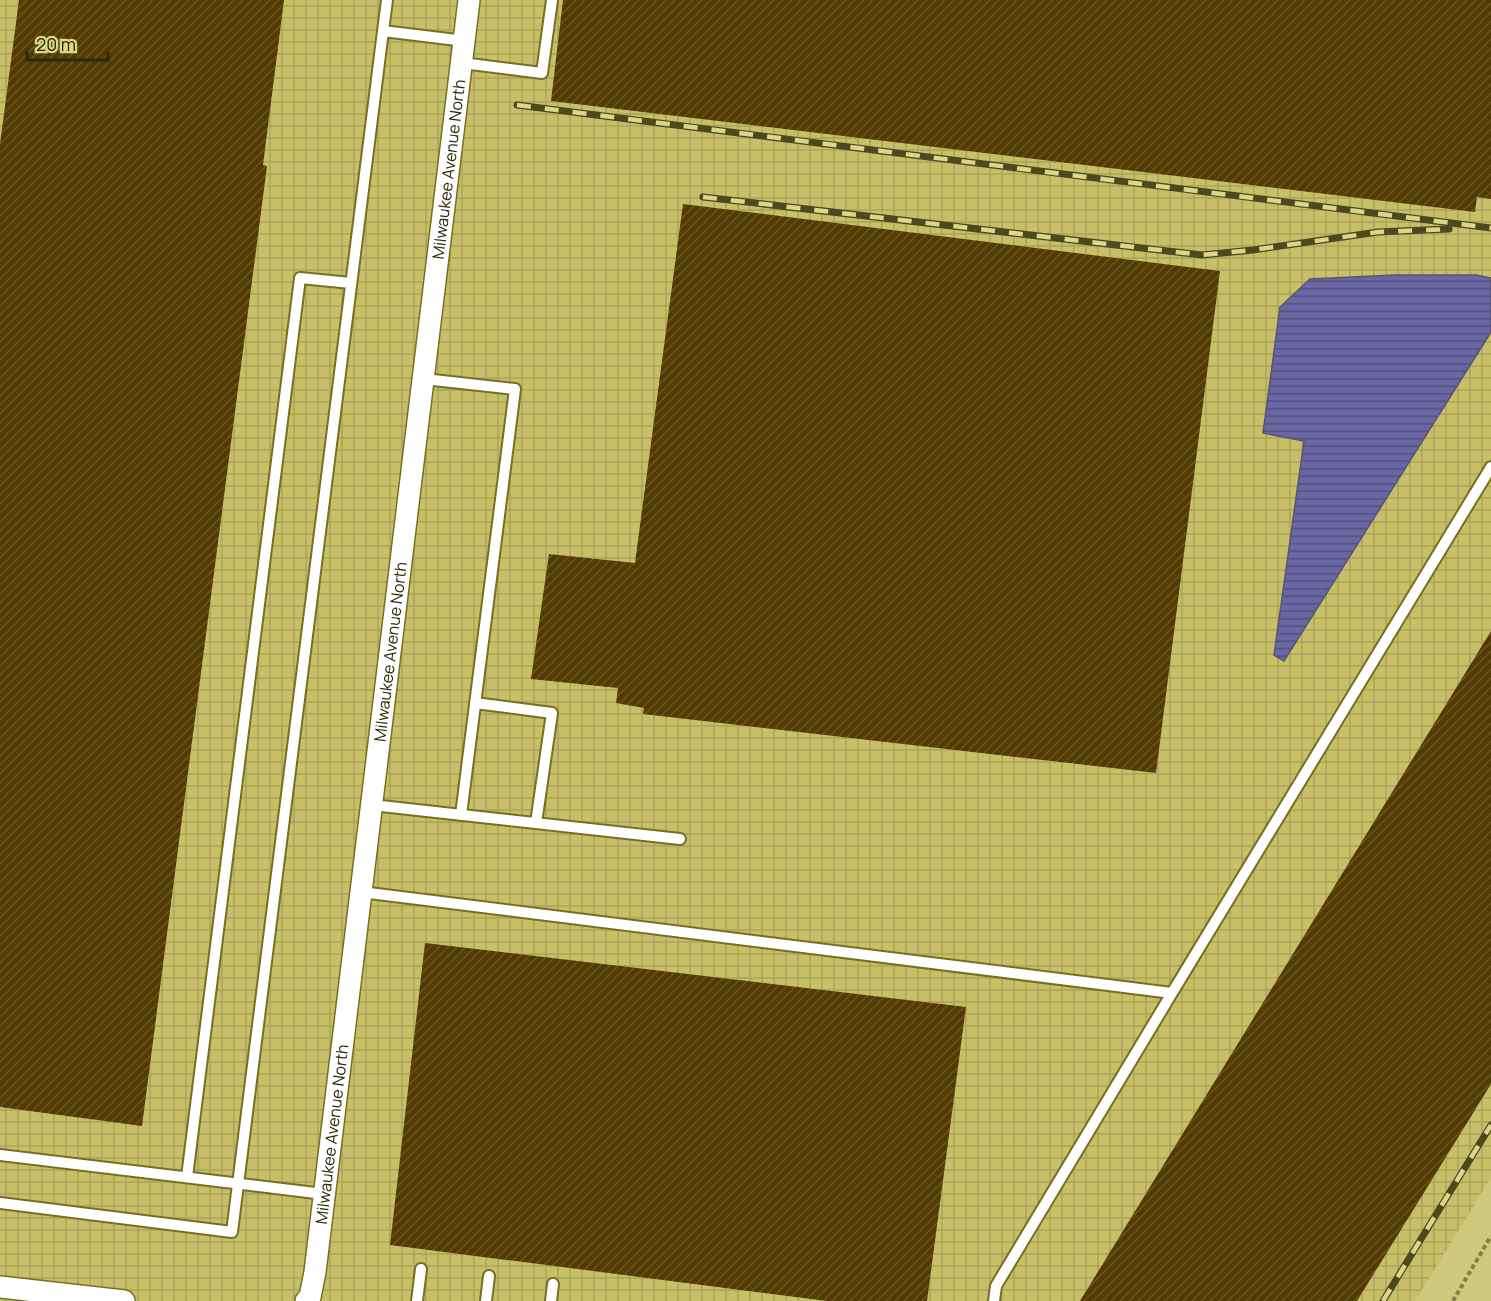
<svg xmlns="http://www.w3.org/2000/svg" width="1491" height="1301" viewBox="0 0 1491 1301" font-family="Manrope,sans-serif">
<style>
.industrial{fill:url(#industrial-grid)}
.water{fill:url(#water-rules);stroke:#575575;stroke-width:1.5}
.building{fill:url(#building-hatch)}
.lines{fill:none;stroke-linecap:round;stroke-linejoin:round}
.service-casing{stroke:#777020;stroke-width:14}
.minor-casing{stroke:#777020;stroke-width:24}
.path{stroke:#837f46;stroke-width:4;stroke-dasharray:4.5 3;stroke-linecap:butt}
.service{stroke:#fff;stroke-width:10}
.minor{stroke:#fff;stroke-width:21}
.rail-casing{stroke:#4c491f;stroke-width:7}
.rail{stroke:#dcd688;stroke-width:4.5;stroke-dasharray:14;stroke-linecap:butt}
.labels{text-anchor:middle;stroke-width:6;stroke-linejoin:round;paint-order:stroke}
.street-label{font-size:16px;fill:#2c2a08;stroke:#dcd688}
</style>
<defs>
<pattern id="industrial-grid" width="8" height="8" patternUnits="userSpaceOnUse" patternTransform="scale(1.5)"><rect width="8" height="8" fill="#c7c069"/><path d="M0 4h8M4 0v8" fill="none" stroke="#aba55a"/></pattern>
<pattern id="water-rules" width="6" height="5" patternUnits="userSpaceOnUse" patternTransform="scale(1.5)"><rect width="6" height="5" fill="#6a67a4"/><path d="M0 2.5h6" fill="none" stroke="#53507c"/></pattern>
<pattern id="building-hatch" width="6" height="6" patternUnits="userSpaceOnUse" patternTransform="scale(1.5)"><rect width="6" height="6" fill="#513b00"/><path d="M-1 1l2-2M0 6l6-6M5 7l2-2" fill="none" stroke="#675524"/></pattern>
</defs>
<rect width="100%" height="100%" fill="#cfc97c"/>
<!-- industrial -->
<path class="industrial" d="M0 0H1491V1178L1415 1301H0Z"/>
<!-- water -->
<path class="water" d="M1395 275H1476L1491 278V332L1284 661 1274 655 1304 441 1263 433 1280 307 1310 279Z"/>
<!-- building -->
<path class="building" d="M19 0H284L263 165 267 166 142 1126 0 1107V144Z
M563 0H1491V199L1477 197 1475 212 551 101Z
M683 204 1220 271 1156 773 643 714 644 708 616 703 618 688 531 679 549 554 635 563Z
M1491 631V1084L1357 1301H1080Z
M425 943 966 1007 927 1301H827L390 1245Z"/>
<g class="lines">
<!-- service casing -->
<g class="service-casing">
<path id="service" d="M383 31 387 0
M462 63 542 73 552 0
M424 379 515 389 461 815
M475 703 552 713 536 823
M372 805 680 839
M361 892 1172 993 996 1286 994 1301
M1172 993 1491 467
M0 1155 324 1194
M187 1177 300 278 351 283
M0 1203 232 1232 383 31 465 41
M417 1301 421 1269
M486 1301 489 1276
M551 1301 553 1284"/>
</g>
<!-- minor casing -->
<g class="minor-casing">
<g id="minor">
<path d="M0 1287 124 1301"/>
<path id="s1" d="M306 1301 310 1297 315 1272 469 0"/>
</g>
</g>
<!-- path -->
<path class="path" d="M1453 1301 1491 1236"/>
<!-- service -->
<use href="#service" class="service"/>
<!-- minor -->
<use href="#minor" class="minor"/>
<!-- rail casing -->
<g class="rail-casing">
<path id="rail" d="M517 105 1491 228
M703 197 1202 255 1253 250 1378 232 1449 229
M1383 1301 1491 1125"/>
</g>
<!-- rail -->
<use href="#rail" class="rail"/>
</g>
<g class="labels">
<!-- street labels -->
<g class="street-label">
<text dy="6" stroke="none"><textPath href="#s1" startOffset="1142">Milwaukee Avenue North</textPath></text>
<text dy="6" stroke="none"><textPath href="#s1" startOffset="656">Milwaukee Avenue North</textPath></text>
<text dy="6" stroke="none"><textPath href="#s1" startOffset="170">Milwaukee Avenue North</textPath></text>
</g>
</g>
<!-- scale -->
<path d="M27 51v9h81v-9" fill="none" stroke="#2c2a08" stroke-width="3"/>
<text x="36" y="51" font-size="18" fill="#2c2a08" stroke="#dcd688" stroke-width="4.5" paint-order="stroke">20 m</text>
</svg>
